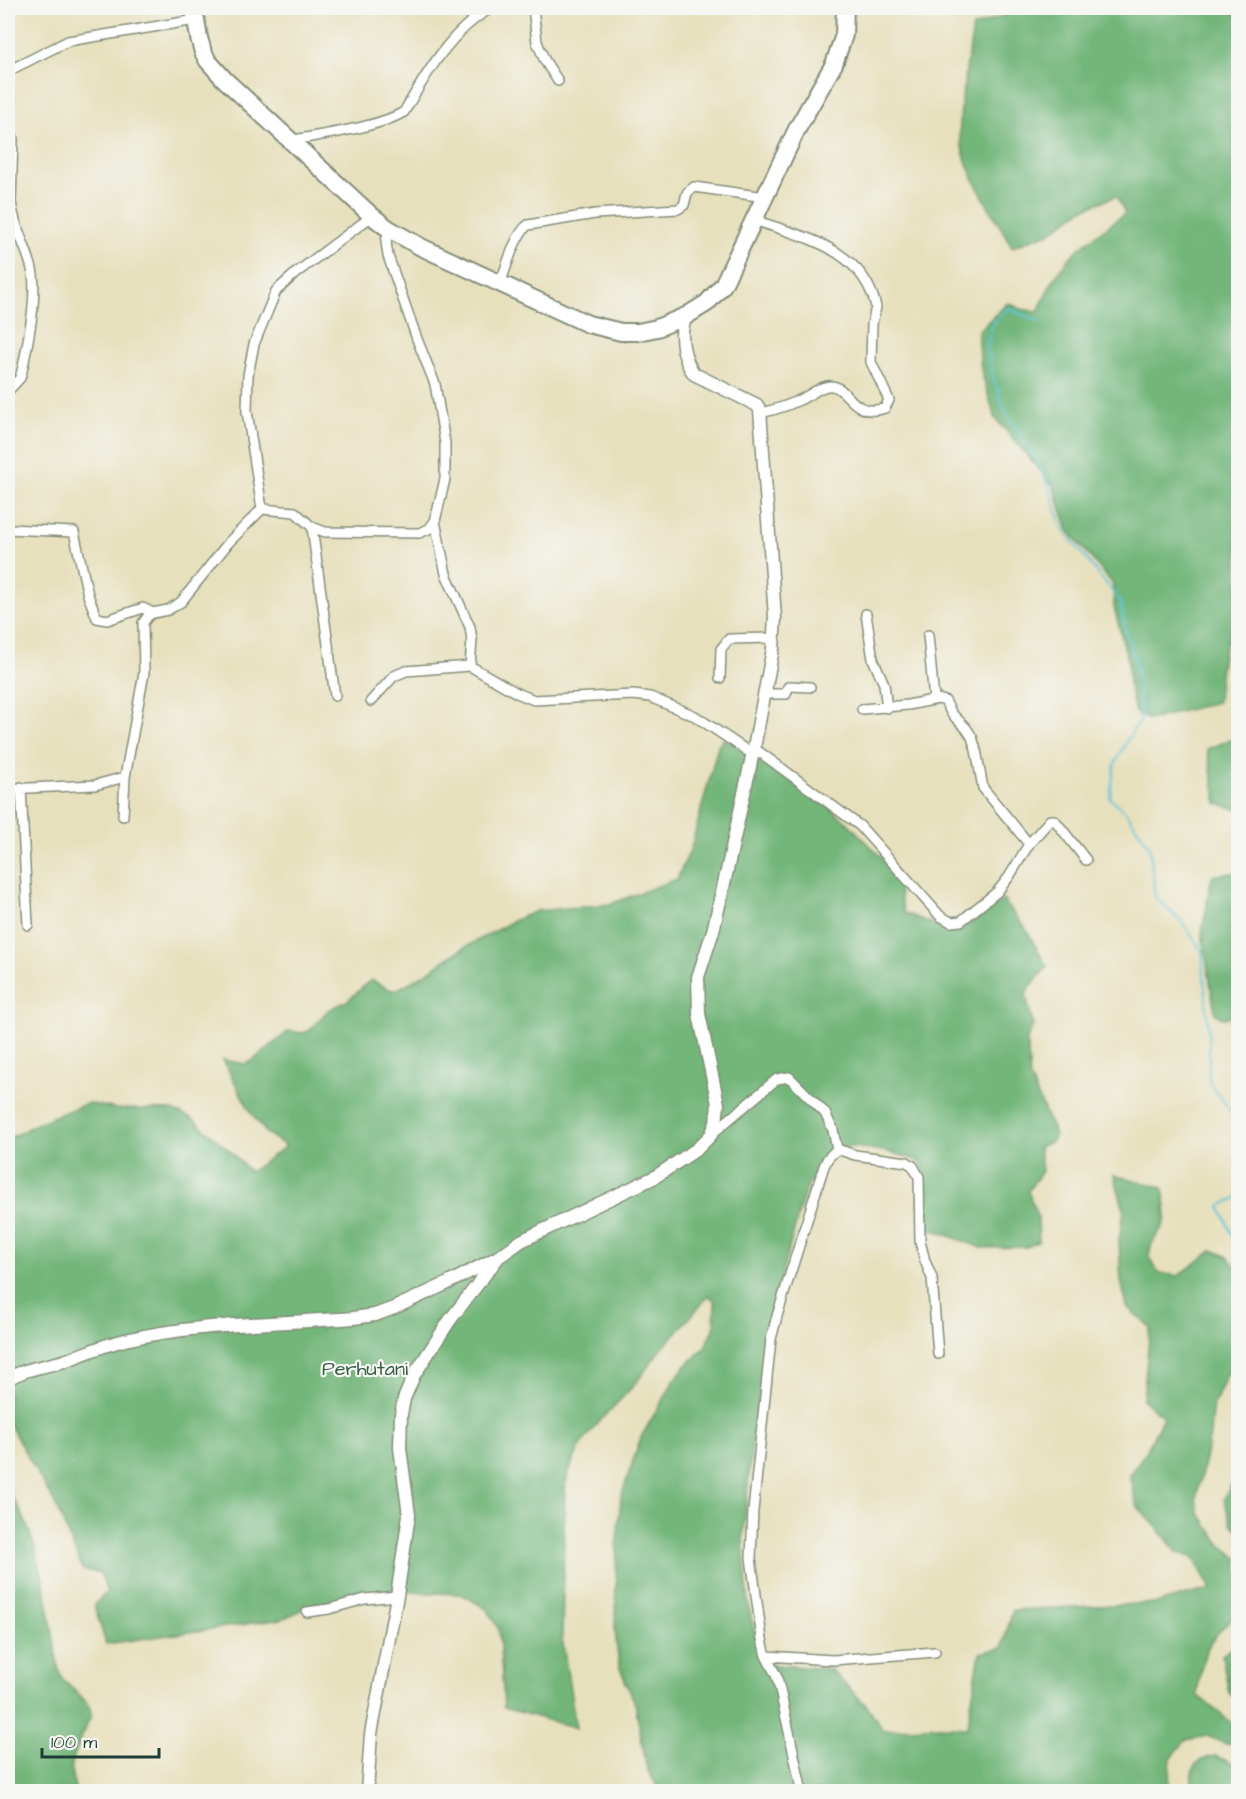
<svg xmlns="http://www.w3.org/2000/svg" width="1246" height="1799" viewBox="0 0 1246 1799" font-family="'Architects Daughter',sans-serif">
<style>
.forest{fill:#72b67a;stroke:#487a57;stroke-width:1.5}
.lines{fill:none;stroke-linecap:round;stroke-linejoin:round}
.stream{stroke:#5dc6d8;stroke-width:2}
.street-casing{stroke:#838e78;stroke-width:12}
.secondary-casing{stroke:#838e78;stroke-width:15}
.highway-casing{stroke:#838e78;stroke-width:20}
.street{stroke:#fff;stroke-width:9}
.secondary{stroke:#fff;stroke-width:12}
.highway{stroke:#fff;stroke-width:16}
.labels{text-anchor:middle;stroke-width:4.5;stroke-linejoin:round;paint-order:stroke}
.park-label{font-size:20px;fill:#355b46;stroke:#f6f6f2}
</style>
<rect width="100%" height="100%" fill="#f6f6f2"/>
<filter id="ink" filterUnits="userSpaceOnUse"><feTurbulence type="fractalNoise" baseFrequency=".0167" numOctaves="2"/><feDisplacementMap in="SourceGraphic" scale="12" xChannelSelector="R" yChannelSelector="G"/><feConvolveMatrix kernelMatrix="1 2 1 2 8 2 1 2 1" color-interpolation-filters="sRGB"/></filter>
<filter id="wash" filterUnits="userSpaceOnUse"><feTurbulence type="fractalNoise" baseFrequency=".008" numOctaves="4" result="noise"/><feDisplacementMap in="SourceGraphic" scale="24" xChannelSelector="R" yChannelSelector="G"/><feGaussianBlur stdDeviation="1.35" result="paint"/><feColorMatrix in="noise" values="0 0 0 0 0 0 0 0 0 0 0 0 0 0 0 0 0 1.4 0 .05"/><feComposite in="paint" operator="in"/></filter>
<g filter="url(#wash)">
<rect width="100%" height="100%" fill="#e7e0bd"/>
<!-- forest -->
<path class="forest" d="M1021 9 1238 8V618C1221 646 1220 670 1218 702L1149 720 1135 713 1129 685 1128 662 1114 607 1113 584 1068 531 1054 487 995 418 981 370 978 331 1008 303 1021 309 1038 312C1049 285 1063 260 1087 242 1099 232 1113 223 1125 213L1116 196 1083 209 1049 233 1012 247C995 216 968 178 961 143 956 114 969 57 973 27Z
M1238 737V810L1217 803 1207 749Z
M724 739 771 764 845 820 895 871 904 913 957 933 1003 900 1026 929 1047 967 1028 989 1026 996 1033 1025 1027 1039 1030 1078 1055 1135 1051 1142 1039 1147 1042 1171 1028 1191 1038 1219 1039 1241 1027 1247 982 1248 928 1228 922 1163C898 1152 857 1145 830 1147L805 1191 772 1310 751 1451 743 1542 749 1607 760 1657 764 1664 830 1669 868 1707 883 1730 938 1726 967 1728 980 1653 1002 1648 1013 1610 1157 1603 1211 1589 1194 1558 1177 1552 1160 1531 1137 1506 1129 1475 1146 1452 1163 1417 1143 1400 1150 1327 1127 1307 1121 1281 1119 1241 1124 1209 1114 1175 1162 1187C1165 1197 1167 1210 1165 1221 1162 1232 1147 1244 1150 1256 1151 1261 1156 1268 1159 1273L1178 1276 1213 1250 1227 1256 1238 1269V1363L1230 1368 1212 1409 1210 1435 1196 1499 1199 1513 1221 1545 1238 1558V1613C1205 1642 1203 1652 1197 1695L1238 1728V1742L1226 1744 1207 1736 1186 1740 1171 1758 1168 1791H660L647 1769 635 1703 619 1666 615 1631 617 1540 621 1497 641 1437 674 1381 683 1369 704 1348 714 1329 715 1302 709 1295C694 1314 679 1329 663 1347 653 1358 645 1372 635 1384 603 1420 578 1435 565 1485L562 1638 576 1728 504 1708 499 1630 487 1609 461 1594 407 1592 377 1594 315 1604 282 1619 106 1644 94 1605 107 1592 100 1573 83 1570 55 1504 8 1422V1139L40 1122 88 1103 116 1109 172 1110 193 1119 230 1151 250 1172 286 1146 266 1133 250 1111 223 1060 246 1064 252 1061 289 1031 303 1033 309 1031 328 1010 347 1001 371 980 391 990 398 989 423 975 460 950 515 920 536 911 610 904 677 879 691 848 718 746Z
M1238 872V1017L1222 1018 1215 1013 1202 933 1212 876Z
M1238 1471V1530L1231 1523 1224 1499Z
M10 1494C41 1535 50 1619 59 1671 62 1686 92 1699 91 1714 91 1718 88 1723 86 1727 77 1749 64 1768 77 1791H8V1495Z
M1238 1644V1700L1229 1693 1222 1655Z
M1215 1756 1238 1765V1791H1193C1189 1769 1193 1760 1215 1756Z"/>
<g class="lines">
<!-- stream -->
<path class="stream" d="M1038 321 1008 308 993 322 987 347 992 374 1006 413 1035 456 1048 485 1064 531 1120 601 1125 628 1137 666 1141 720 1133 730 1115 763 1110 798 1125 811 1150 847 1155 897 1182 922 1202 951 1209 1035V1082L1238 1121
M1238 1197 1220 1206 1238 1249"/>
</g>
</g>
<g filter="url(#ink)">
<g class="lines">
<!-- street casing -->
<g class="street-casing">
<path id="street" d="M533 8 537 42 545 61 558 81
M8 71 68 41 196 20
M8 124 13 139 11 202C14 228 26 245 32 269 38 295 28 341 23 367L20 378 8 391
M290 141C322 134 377 128 404 112 427 73 450 31 491 8
M754 220C803 237 863 248 876 307L872 324 871 362 889 400 885 408C853 419 848 387 832 386 825 385 819 389 814 392 797 403 781 408 761 413
M500 284C506 269 515 234 528 225L595 214 678 209 684 205 687 193 694 187 765 197
M262 509 247 411 248 375 254 344 276 291 296 273 372 216
M435 521 446 574 470 627 472 640 470 666
M312 527 335 696
M8 529 74 532 88 595 97 618 107 620 143 608 153 613
M866 614 873 659 884 684 887 708
M928 635 934 700
M720 678 721 649 729 639 774 638
M765 694H786L788 687 791 686 810 687
M371 701 394 676 406 671 470 666 517 693 534 700 633 695 650 697 695 716 752 754
M862 709 908 705 938 699 945 701 952 714 966 728 972 737 976 750 983 788 1029 844
M754 748 860 826 940 916 951 922 961 921 997 892 1009 877 1029 844 1050 820H1054L1057 823 1086 860
M21 787 28 925
M8 789 95 785 125 777 144 673 143 623 148 616 153 613 168 610 181 602 229 542 262 509 295 512 312 527 325 532 419 533 429 529 435 521 445 479V443L435 384 417 339 388 256 386 242 389 229
M123 816 125 777
M713 1133 777 1079 789 1077 825 1113 833 1130 837 1149 855 1155 907 1162 913 1166 919 1177 920 1241 925 1261 932 1278 938 1354
M307 1612 329 1609 365 1599 397 1596
M766 1656 833 1660 935 1652
M802 1792 780 1690 776 1675 766 1656 762 1639 751 1558 753 1511 771 1339 777 1316 824 1166 828 1158 837 1149"/>
</g>
<!-- secondary casing -->
<g class="secondary-casing">
<path id="secondary" d="M8 1379C25 1368 45 1367 64 1361 84 1354 103 1345 125 1340 198 1323 278 1324 353 1318L375 1315 394 1308 448 1283 500 1256 521 1241 655 1177 697 1149 711 1135 716 1123 718 1104 699 1014 698 977 713 931 726 875 754 748 773 649 775 617 760 410 757 405 694 374C683 359 678 333 686 316
M367 1792 371 1734 397 1596 409 1515 400 1448 401 1414 404 1399 414 1375 450 1320 497 1259"/>
</g>
<!-- highway casing -->
<g class="highway-casing">
<path id="highway" d="M194 8 199 38 203 52 208 61 224 79 372 216 389 229 421 247 588 324 621 332H638L657 328 686 316 707 303 723 285 797 129 834 64 844 35 845 8
M1237 8H1238"/>
</g>
<!-- street -->
<use href="#street" class="street"/>
<!-- secondary -->
<use href="#secondary" class="secondary"/>
<!-- highway -->
<use href="#highway" class="highway"/>
</g>
</g>
<g class="labels">
<!-- park labels -->
<g class="park-label">
<text x="365" y="1375">Perhutani</text>
</g>
</g>
<!-- margin -->
<rect width="1246" height="1799" fill="none" stroke="#f6f6f2" stroke-width="30"/>
<!-- scale -->
<path d="M42 1748v9h117v-9" fill="none" stroke="#1f3d34" stroke-width="3"/>
<text x="51" y="1748" font-size="18" fill="#1f3d34" stroke="#f6f6f2" stroke-width="4.5" paint-order="stroke">100 m</text>
</svg>
